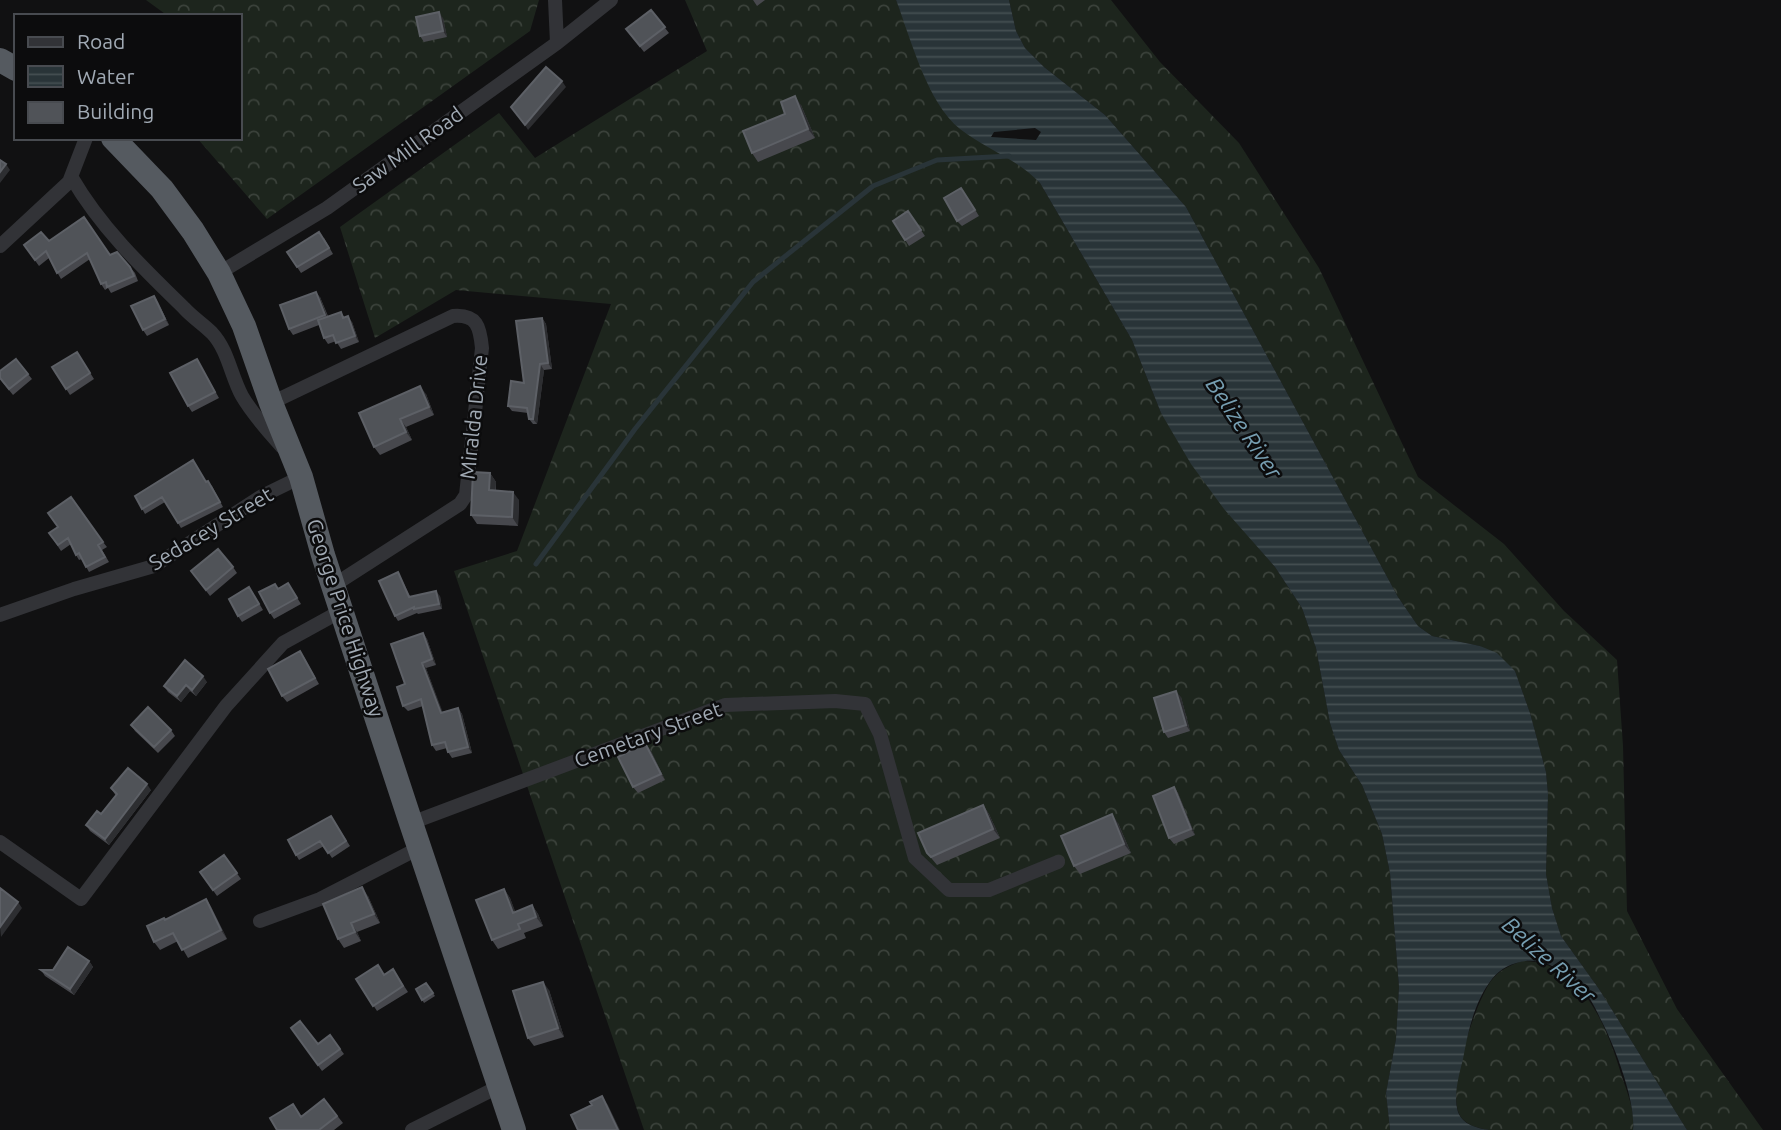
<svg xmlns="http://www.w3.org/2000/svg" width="1781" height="1130" viewBox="0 0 1781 1130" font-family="Ubuntu,sans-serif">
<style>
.forest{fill:url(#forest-crowns)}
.water{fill:url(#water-rules);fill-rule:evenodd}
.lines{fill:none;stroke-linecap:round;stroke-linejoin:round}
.stream{stroke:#293438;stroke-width:5}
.minor{stroke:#323337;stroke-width:14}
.trunk{stroke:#555a60;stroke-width:24}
.wall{fill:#47484d}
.shaded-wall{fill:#2d2e31}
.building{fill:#505358;stroke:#5d6066;stroke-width:2}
.labels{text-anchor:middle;stroke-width:5;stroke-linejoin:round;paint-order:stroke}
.street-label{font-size:21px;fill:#a1aab4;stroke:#0c0c0d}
.water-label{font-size:23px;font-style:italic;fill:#769eb1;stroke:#0c0c0d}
</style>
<defs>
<pattern id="forest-crowns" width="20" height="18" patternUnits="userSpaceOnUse" patternTransform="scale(1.75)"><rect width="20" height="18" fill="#1d251d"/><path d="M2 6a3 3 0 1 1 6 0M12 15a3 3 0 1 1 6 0" fill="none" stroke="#3b423b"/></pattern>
<pattern id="water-rules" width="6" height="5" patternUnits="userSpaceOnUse" patternTransform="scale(1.75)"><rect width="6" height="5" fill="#293438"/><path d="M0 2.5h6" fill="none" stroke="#454f52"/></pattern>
</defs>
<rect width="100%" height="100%" fill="#111112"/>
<!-- forest -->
<path class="forest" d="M146 0H539L530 31 267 219 197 138H240V16H168Z
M685 0H896L928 83 943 109 1003 155 1026 168 1040 183 1132 340 1161 413 1250 538 1275 567 1302 608 1316 648 1330 723 1339 750 1362 785 1382 834 1390 873 1399 987 1396 1039 1386 1093 1390 1130H644L454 571 517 551 611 304 456 290 375 338 340 227 499 113 535 158 707 51Z
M1009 0H1111L1160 62 1239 143 1319 268 1418 477 1504 544 1564 611 1617 660 1623 746 1627 911 1677 1009 1763 1130H1687L1599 989 1561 936 1552 908 1546 874 1548 794 1546 772 1530 713 1515 671 1480 646 1432 636 1418 626 1398 597 1186 207 1105 115 1044 67 1025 48 1016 31Z
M1523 961C1582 961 1608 1029 1622 1077 1628 1094 1635 1112 1633 1130H1489C1477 1128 1462 1124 1458 1111 1449 1083 1475 1004 1491 981 1499 970 1510 965 1523 961Z"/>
<!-- water -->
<path class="water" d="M896 0H1009L1016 31 1025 48 1044 67 1105 115 1186 207 1398 597 1418 626 1432 636 1480 646 1497 653 1515 671 1530 713 1546 772 1548 794 1546 874 1552 908 1561 936 1599 989 1687 1130H1633C1636 1101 1614 1044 1600 1018 1597 1012 1594 1005 1590 999 1586 994 1579 989 1574 985 1568 979 1562 971 1554 967 1534 955 1506 961 1492 979 1474 1002 1468 1032 1463 1059 1459 1075 1453 1096 1458 1112 1463 1125 1477 1128 1489 1130H1390L1386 1093 1396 1039 1399 987 1390 873 1382 834 1362 785 1339 750 1330 723 1316 648 1302 608 1275 567 1224 509 1191 464 1161 413 1132 340 1040 183C1016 158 987 150 960 129 927 103 911 39 896 0ZM1035 128 1041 132 1036 140 991 137 994 132Z"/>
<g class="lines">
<!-- stream -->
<path class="stream" d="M536 564 635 429 753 282 873 186 937 160 1009 156"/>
<!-- minor -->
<path class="minor" d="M557 43 611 0
M72 178C101 228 143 268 184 308 192 317 203 324 212 333 228 350 231 376 242 396 253 415 268 431 282 447
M0 246 69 182 86 138
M219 273 327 208 557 43 555 0
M271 403 453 316C477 314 480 327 482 348L466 495 460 504 334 585
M0 615 74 589 154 566 262 496 301 477
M411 823 725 705 835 701 865 704 880 734 915 858 949 890H989L1058 862
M0 842 81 899 226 706 283 643 343 610
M260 921 320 899 419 848
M412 1130 498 1087"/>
<!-- trunk -->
<path class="trunk" d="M0 60 16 69
M113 138 162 189 193 231 219 273 244 326 271 403 301 477 323 555 411 823 514 1130"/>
</g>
<!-- wall -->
<path class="wall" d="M753 0H765L757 6Z
M651 10 669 33 644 52 626 29Z
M443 18 447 37 424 42 420 36Z
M801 105 815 138 758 162 752 153 785 114Z
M961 188 979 216 962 226 957 221Z
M908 211 925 236 909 246 893 221Z
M324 238 333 254 301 273 287 252Z
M49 241 110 255 130 267 135 273 138 281 111 293 108 288 105 290 101 284 90 259 61 279 49 258 39 266 24 245Z
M154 296 158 302 169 325 147 336 143 330Z
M320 297 328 316 341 312 345 318 352 322 359 342 341 349 336 341 328 344 324 338 319 325 293 335 289 329Z
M542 318 546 324 552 369 544 370 537 424H533L529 419 528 413 512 411 508 406 524 383Z
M77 352 94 379 70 395 52 367Z
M197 359 219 398 192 412 188 406Z
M28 374 32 379 13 395 0 379Z
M426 394 434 415 406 427 412 440 380 455 374 447 359 413Z
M490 473 496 482V491L519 500 518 526 477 524 471 515Z
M207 482 212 486 223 507 181 528 165 502 145 514 135 496Z
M49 533 103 542 107 547 102 550 109 562 89 572 82 559 79 560 76 555 71 544 61 551Z
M233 567 237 573 210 596 191 571Z
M398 572 410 596H440L442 609 418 614 417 613 398 621 395 616Z
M288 583 301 604 274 619 270 613 278 588Z
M253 593 263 610 242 622 238 616Z
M423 633 427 639 436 665 426 668 442 712 458 708 462 714 472 753 452 758 448 752 447 748 436 751 432 745 423 706 408 711 403 706 405 684Z
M304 657 319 684 287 702 282 696Z
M207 682 196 696 190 691 181 702 168 692 164 686Z
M1181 697 1190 731 1168 738 1164 732Z
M131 725 171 730 175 736 158 753 135 731Z
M650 749 665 780 638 793 633 787Z
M1174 787 1178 793 1195 835 1174 844 1169 838Z
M111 788 151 790 109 845 90 831 86 825 101 814 116 796Z
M983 805 989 814 1000 838 937 865 927 853Z
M331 816 350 846 332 858 324 846 299 860 296 855Z
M1118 823 1131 853 1080 874 1074 866Z
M224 855 241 879 217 896 200 872Z
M504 889 510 898 515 912 532 905 538 914 543 926 524 933 526 938 498 949 492 940Z
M368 896 380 923 357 932 361 941 344 948 338 939Z
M206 899 211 907 227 939 188 958 178 941 160 950 154 942 165 920Z
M89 961 93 967 74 995 45 976 41 970H53Z
M393 969 408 992 377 1011 356 979 384 975Z
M426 983 435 996 424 1003 416 989Z
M549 990 564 1037 534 1046 528 1038Z
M291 1028 318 1044 330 1035 344 1054 322 1071Z
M324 1099 343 1123 334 1130H277L301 1116Z"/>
<!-- shaded-wall -->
<path class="shaded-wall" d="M439 12 443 18 447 37 443 31Z
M562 81 566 87 528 130 525 125Z
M795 96 801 105 815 138 808 129Z
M6 164 10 170 0 183V172Z
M316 292 320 297 329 321 325 315Z
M154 296 158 302 169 325 165 319Z
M348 316 352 322 359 342 355 336Z
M542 318 546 324 552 369 548 363Z
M540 364 544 370 537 424 533 419Z
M420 386 426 394 434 415 429 407Z
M400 419 406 427 412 440 406 432Z
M490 473 496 482 495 499 489 490Z
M513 492 519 500 518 526 512 517Z
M436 591 440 596 442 609 439 604Z
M423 633 427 639 436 665 432 659Z
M422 663 426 668 445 718 441 713Z
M203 676 207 682 196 696 192 690Z
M186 685 190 691 181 702 177 696Z
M1176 691 1181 697 1190 731 1186 725Z
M458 708 462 714 472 753 468 747Z
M645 743 650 749 665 780 661 774Z
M147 784 151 790 109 845 105 839Z
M1174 787 1178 793 1195 835 1191 829Z
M983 805 989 814 1000 838 993 829Z
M1112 814 1118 823 1131 853 1124 844Z
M362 887 368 896 380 923 374 914Z
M504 889 510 898 519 921 513 913Z
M206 899 211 907 227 939 221 930Z
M18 902 22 908 1 937 0 927Z
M532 905 538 914 543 926 536 917Z
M351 923 357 932 361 941 355 932Z
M89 961 93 967 74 995 70 989Z
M543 982 549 990 564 1037 558 1028Z
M602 1096 608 1105 620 1130H618Z"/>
<!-- building -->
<path class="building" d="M651 10 665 27 640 46 626 29Z
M439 12 443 31 420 36 416 17Z
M546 67 562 81 525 125 511 107Z
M795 96 808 129 752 153 743 131 785 114 781 102Z
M0 160 6 164 0 172Z
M961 188 975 210 957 221 944 198Z
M908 211 921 230 905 240 893 221Z
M84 217 110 255 117 252 130 267 134 276 107 287 106 282 101 284 87 253 57 273 46 251 35 260 24 245 41 232 49 241Z
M319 232 329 248 297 267 287 252Z
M316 292 325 315 289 329 280 305Z
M154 296 165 319 143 330 131 306Z
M341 312 343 318 348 316 355 336 336 343 333 335 324 338 318 320Z
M542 318 548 363 540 364 533 419H529L527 408 508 406 511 381 524 383 516 321Z
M77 352 90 373 66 389 52 367Z
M16 359 28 374 9 389 0 378V371Z
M197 359 215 392 188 406 170 373Z
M420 386 429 407 400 419 406 432 374 447 359 413Z
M193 460 206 482 208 481 220 502 178 523 162 497 142 509 135 496Z
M473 472 490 473 489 490 513 492 512 517 471 515Z
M71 497 103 542 98 545 105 557 86 567 79 553 76 555 68 538 58 545 49 533 58 527 48 513Z
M218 549 233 567 206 590 191 571Z
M398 572 409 597 436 591 439 604 414 609V607L395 616 379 581Z
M288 583 297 598 270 613 259 592 275 584 278 589Z
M249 587 259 604 238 616 229 599Z
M423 633 432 659 422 663 441 713 458 708 468 747 448 752 445 742 432 745 421 699 403 706 397 687 405 684 391 644Z
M300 651 315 678 282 696 268 669Z
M185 660 203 676 192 690 186 685 177 696 164 686Z
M1176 691 1186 725 1164 732 1154 698Z
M148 707 171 730 154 747 131 725Z
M645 743 661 774 633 787 618 757Z
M128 768 147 784 105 839 86 825 97 811 101 814 117 794 111 788Z
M1174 787 1191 829 1169 838 1153 796Z
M983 805 993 829 931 857 927 853 918 833Z
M1112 814 1124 844 1074 866 1061 836Z
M331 816 346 841 328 853 320 841 296 855 288 840Z
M224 855 237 873 213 890 200 872Z
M362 887 374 914 351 923 355 932 338 939 323 904Z
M0 888 18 902 0 927Z
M504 889 513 913 532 905 536 917 518 924 520 929 492 940 476 900Z
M206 899 221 930 182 950 173 933 154 942 147 926 164 918 165 920Z
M68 947 89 961 70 989 41 970H53Z
M378 965 384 975 393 969 403 986 373 1006 356 979Z
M543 982 558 1028 528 1038 513 991Z
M426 983 433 993 422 1000 416 989Z
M300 1021 318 1044 330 1035 340 1049 318 1065 291 1028Z
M602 1096 618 1130H578L571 1115 592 1105 590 1102Z
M324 1099 337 1116 319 1130H277L270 1118 293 1104 301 1117Z"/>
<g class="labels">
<!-- street labels -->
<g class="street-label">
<text transform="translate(408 150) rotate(-36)" y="7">Saw Mill Road</text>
<text transform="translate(474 417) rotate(-84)" y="7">Miralda Drive</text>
<text transform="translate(211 529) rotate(-31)" y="7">Sedacey Street</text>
<text transform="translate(345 618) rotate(72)" y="7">George Price Highway</text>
<text transform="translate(648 735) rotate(-20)" y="7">Cemetary Street</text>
</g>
<!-- water labels -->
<g class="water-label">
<text transform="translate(1244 428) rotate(56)" y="8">Belize River</text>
<text transform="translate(1549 960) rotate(42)" y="8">Belize River</text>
</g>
</g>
<!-- legend -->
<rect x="14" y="14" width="228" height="126" fill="#0c0c0d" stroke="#484b50" stroke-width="2"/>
<rect x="28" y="37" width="35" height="10" fill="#323337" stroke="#484b50" stroke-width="2"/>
<text x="77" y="49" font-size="21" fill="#a1aab4">Road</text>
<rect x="28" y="66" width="35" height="21" fill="url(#water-rules)" stroke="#484b50" stroke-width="2"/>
<text x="77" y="84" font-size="21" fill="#a1aab4">Water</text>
<rect x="28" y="102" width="35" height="21" fill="#505358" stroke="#484b50" stroke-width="2"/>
<text x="77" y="119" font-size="21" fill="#a1aab4">Building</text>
</svg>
